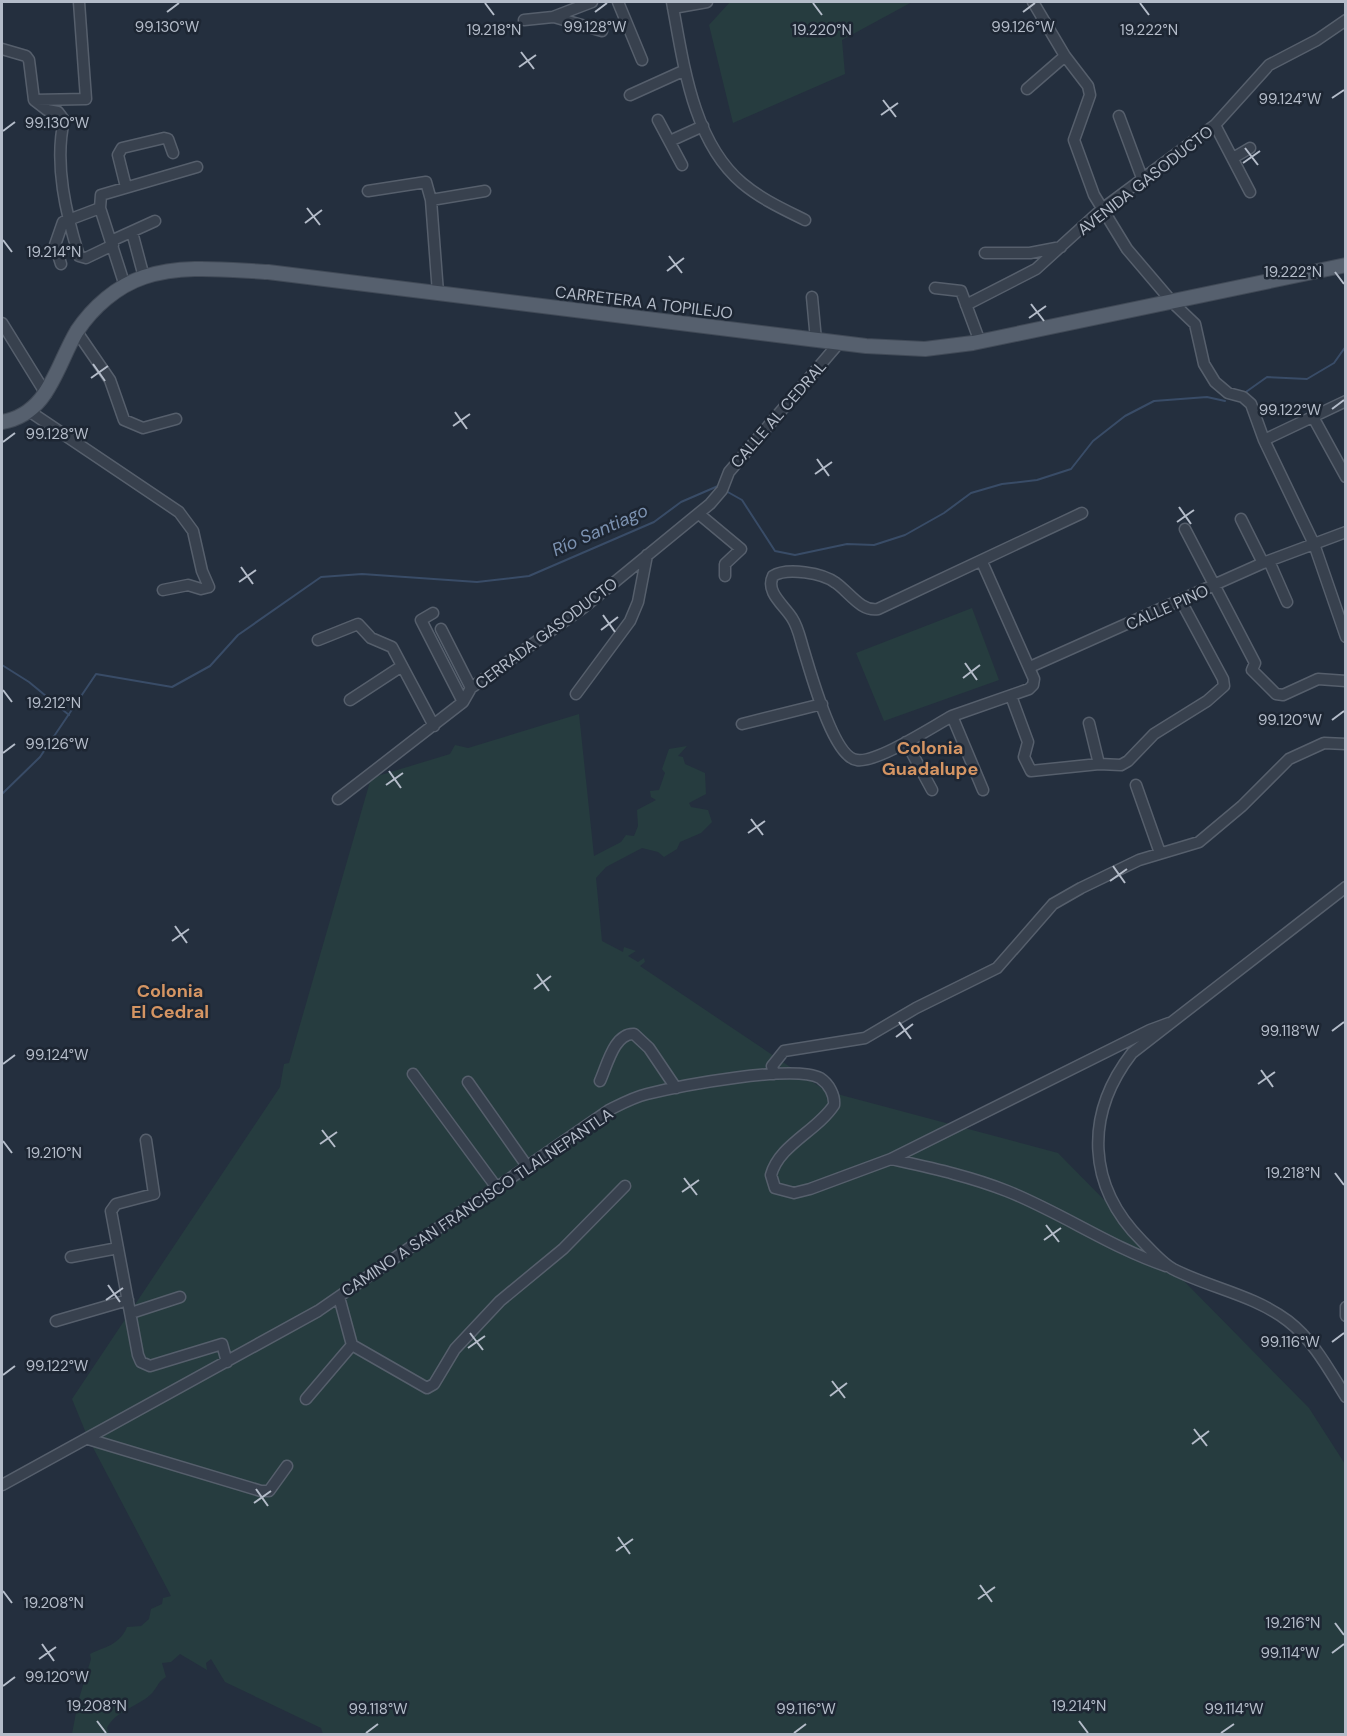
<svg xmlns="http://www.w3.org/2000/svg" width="1347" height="1736" viewBox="0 0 1347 1736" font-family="'DM Sans',sans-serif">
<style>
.green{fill:#263c3f}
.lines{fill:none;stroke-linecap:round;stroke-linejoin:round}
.stream{stroke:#394c67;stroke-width:2}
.minor-casing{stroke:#565f6c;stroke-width:13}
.major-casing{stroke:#414a57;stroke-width:16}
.minor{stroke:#38414e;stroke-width:10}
.major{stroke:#56606e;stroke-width:14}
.ticks{fill:none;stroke:#b4bcc9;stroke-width:2}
.labels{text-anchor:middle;stroke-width:5;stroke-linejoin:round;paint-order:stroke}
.street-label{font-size:16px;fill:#b4bcc9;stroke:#1d2633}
.water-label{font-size:18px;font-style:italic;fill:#7c92b1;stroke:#1d2633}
.neighbourhood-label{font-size:18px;font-weight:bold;fill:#d59563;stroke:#1d2633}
.ticks-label{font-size:15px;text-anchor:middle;fill:#b4bcc9;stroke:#1d2633;stroke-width:5;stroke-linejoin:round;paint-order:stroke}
</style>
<rect width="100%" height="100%" fill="#242f3e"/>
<!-- green -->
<path class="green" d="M730 2H912L842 40 845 74 733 123 709 25Z
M972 608 999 680 884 721 856 653Z
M579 714 594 856 621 842 626 835 634 836 638 826 637 810 656 800 651 797 650 791 659 790 665 773 662 769 669 749 687 746 678 756 683 757 685 764 705 773 706 794 689 803 691 807 708 810 712 822 701 833 680 842 677 849 664 857 658 852 642 848 606 867 596 878 602 941 623 952 624 947 636 951 628 956 638 962 644 958 645 962 640 966 826 1091 1058 1153 1309 1408 1345 1464V1734H323L321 1728 225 1682 211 1659 206 1663 207 1670 180 1654 171 1662 162 1663 166 1677C157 1682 157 1689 150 1695 137 1707 115 1711 107 1728L109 1734H72L78 1702 91 1659 90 1654C104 1647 120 1645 127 1627L141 1626 149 1619 151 1609 162 1604 163 1598 171 1596 88 1438 72 1399 280 1087 284 1064 289 1063 371 778 450 754 455 745 468 748Z"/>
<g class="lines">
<!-- stream -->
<path class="stream" d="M1243 394 1267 377 1307 379 1334 363 1346 346
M726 491 742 500 775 551 795 555 847 544 874 545 905 535 944 513 971 493 1002 484 1037 480 1071 469 1093 441 1125 416 1154 401 1207 397 1225 401
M2 665 29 682 69 715
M2 794 40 757 96 674 172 687 210 666 238 635 321 577 362 574 477 582 529 576 654 522 681 502 718 486"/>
<!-- minor casing -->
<g class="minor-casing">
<path id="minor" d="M618 2 642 60
M672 2C683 60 692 141 742 183 761 199 783 209 805 220
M1033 2 1065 56 1088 86 1090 95 1074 140 1094 195 1127 249 1173 303 1195 324 1204 364 1215 382 1228 393 1243 397 1251 404 1264 440 1314 544 1346 637
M673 8 707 2
M554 17 602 31
M524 20 553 17 592 2
M2 49 26 56 29 60 34 100 47 110 58 112 64 120C54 164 66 214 79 256L86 258 113 245
M1027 89 1065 56
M630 95 683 71
M34 100 86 99 79 2
M1119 116 1142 178
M658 120 682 165
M1215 125 1250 192
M670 141 703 126
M1233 158 1250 148
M126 187 118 155 122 148 164 138 168 139 173 153
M368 191 426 182 431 200 438 293
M431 200 485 191
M132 232 144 277
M111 241 155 221
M985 253H1030L1061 247
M61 264 55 245 63 222 100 208
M125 286 100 208 101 195 197 167
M935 288 961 291 980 342
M812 297 816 340
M966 305 1036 269 1102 209 1215 125 1269 65 1317 40 1346 20
M2 323 46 394
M77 332 110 380 124 420 143 428 176 419
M29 411 179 512 193 531 202 571 209 587 201 589 188 585 163 590
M1313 417 1346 477
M1264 440 1346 401
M699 514 741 549 725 564V576
M1241 519 1263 563
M1185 529 1255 663 1252 670 1276 694 1283 695 1318 679 1346 681
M1269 561 1287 602
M982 562 1034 679 1033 685 1029 689 952 716 983 790
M433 613 421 620 463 702
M441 629 471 688
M318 640 358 624 371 638 392 647 434 726
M1030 667 1263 563 1346 532
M576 694 630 621 638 602 647 555
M1011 696 1028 742 1024 757 1031 771 1099 764 1121 765 1128 761 1154 734 1207 701 1224 686 1223 679 1181 601
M350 700 402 666
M952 716C932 727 877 763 857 760 833 758 810 670 803 648 800 638 798 627 792 618 784 605 765 592 773 576 787 567 823 573 836 583 849 592 861 612 878 609L1082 513
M1089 723 1099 764
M742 724 822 704
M906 742 932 790
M1136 785 1160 853
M338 799 463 702 471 688 583 608 710 504 722 490 729 472 839 343
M1346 887 1132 1053C1084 1115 1087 1186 1142 1241 1151 1250 1162 1263 1173 1269 1210 1288 1254 1295 1288 1321 1314 1341 1329 1370 1346 1397
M413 1074 497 1188
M774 1074 772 1066 784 1051 865 1038 916 1008 997 968 1053 904 1081 888 1139 860 1199 842 1242 806 1289 759 1324 743 1346 744
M600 1081C607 1066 614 1033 634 1034L649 1048 676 1088
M468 1082 527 1166
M146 1140 154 1194 116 1204 111 1211 138 1355 141 1362 150 1366 222 1344 227 1362
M891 1159C931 1168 969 1176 1007 1191 1062 1213 1110 1247 1166 1266
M71 1257 118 1248
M339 1297 352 1345 427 1388 434 1384 455 1349 500 1301 563 1249 625 1186
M1346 1307V1316
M131 1313 180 1297
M56 1321 128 1300
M306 1399 352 1345
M88 1439 261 1491H269L287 1466
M2 1485 318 1311 609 1110C621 1104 634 1097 647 1094 679 1086 793 1064 820 1078 829 1084 835 1095 834 1105 817 1131 779 1145 771 1175L775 1188 794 1193 810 1189 891 1159 1150 1030 1169 1023"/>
</g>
<!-- major casing -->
<g class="major-casing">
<path id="major" d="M2 422C49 414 56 366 77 331 93 307 117 286 144 277 183 264 227 270 268 272L866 346 925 349 973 343 1346 265"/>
</g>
<!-- minor -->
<use href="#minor" class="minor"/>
<!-- major -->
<use href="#major" class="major"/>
</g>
<!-- ticks -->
<path class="ticks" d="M485 3 494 15M813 3 822 15M1140 3 1149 15M167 12 179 3M595 12 607 3M1023 12 1035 3M521 52 534 69M519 67 536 55M1332 98 1344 90M883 100 896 117M881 115 898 103M3 131 15 122M1245 148 1258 165M1243 163 1260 151M307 208 320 225M305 223 322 210M3 240 12 252M669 256 682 273M667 271 684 258M1335 272 1344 284M1031 304 1044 321M1029 318 1046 306M93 364 105 381M91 378 108 366M1332 409 1344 400M455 412 467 429M453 426 470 414M3 442 15 433M817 459 829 476M815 474 832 462M1179 507 1191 524M1177 522 1194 510M241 567 253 584M239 582 256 570M603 615 615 632M601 630 618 617M965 663 977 680M963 678 980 665M3 690 12 702M1332 720 1344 711M3 753 15 744M389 771 401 788M386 785 403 773M751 819 763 835M748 833 765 821M1113 866 1125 883M1110 881 1127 869M175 926 187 943M172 941 189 929M537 974 549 991M534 989 551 976M899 1022 911 1039M1332 1031 1344 1022M896 1037 913 1024M3 1064 15 1055M1261 1070 1273 1087M1258 1084 1275 1072M322 1130 335 1147M3 1141 12 1153M320 1144 337 1132M1335 1173 1344 1185M684 1178 697 1195M682 1192 699 1180M1046 1225 1059 1242M1044 1240 1061 1228M108 1285 120 1302M106 1300 123 1288M470 1333 483 1350M1332 1342 1344 1333M468 1348 485 1336M3 1375 15 1366M832 1381 845 1398M830 1396 847 1383M1194 1429 1207 1446M1192 1444 1209 1431M256 1489 268 1506M254 1503 271 1491M618 1537 630 1554M616 1551 633 1539M980 1585 992 1602M3 1591 12 1603M978 1599 995 1587M1335 1623 1344 1635M42 1644 54 1661M1332 1653 1344 1644M39 1659 56 1647M3 1686 15 1677M97 1721 106 1733M1079 1721 1088 1733M366 1733 378 1724M794 1733 806 1724M1221 1733 1234 1724"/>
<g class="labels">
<!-- street labels -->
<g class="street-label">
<text transform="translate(1145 180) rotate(-38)" y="6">AVENIDA GASODUCTO</text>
<text transform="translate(644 302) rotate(7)" y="6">CARRETERA A TOPILEJO</text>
<text transform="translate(778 414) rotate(-49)" y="6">CALLE AL CEDRAL</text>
<text transform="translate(1167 607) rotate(-24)" y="6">CALLE PINO</text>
<text transform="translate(546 633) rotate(-37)" y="6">CERRADA GASODUCTO</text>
<text transform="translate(477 1202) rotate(-34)" y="6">CAMINO A SAN FRANCISCO TLALNEPANTLA</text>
</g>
<!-- water labels -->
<g class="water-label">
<text transform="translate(600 530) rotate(-24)" y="6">Río Santiago</text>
</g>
<!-- neighbourhood labels -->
<g class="neighbourhood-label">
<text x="930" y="754">Colonia<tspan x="930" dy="21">Guadalupe</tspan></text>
<text x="170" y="997">Colonia<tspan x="170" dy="21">El Cedral</tspan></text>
</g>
</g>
<g class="ticks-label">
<text x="167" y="32">99.130°W</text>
<text x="595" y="32">99.128°W</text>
<text x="1023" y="32">99.126°W</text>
<text x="494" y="35">19.218°N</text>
<text x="822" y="35">19.220°N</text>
<text x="1149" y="35">19.222°N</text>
<text x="1290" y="104">99.124°W</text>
<text x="57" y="128">99.130°W</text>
<text x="54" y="257">19.214°N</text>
<text x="1293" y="277">19.222°N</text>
<text x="1290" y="415">99.122°W</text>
<text x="57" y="439">99.128°W</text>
<text x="54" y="708">19.212°N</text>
<text x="1290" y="725">99.120°W</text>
<text x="57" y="749">99.126°W</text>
<text x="1290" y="1036">99.118°W</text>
<text x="57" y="1060">99.124°W</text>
<text x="54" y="1158">19.210°N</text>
<text x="1293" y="1178">19.218°N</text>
<text x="1290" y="1347">99.116°W</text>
<text x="57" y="1371">99.122°W</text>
<text x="54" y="1608">19.208°N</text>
<text x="1293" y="1628">19.216°N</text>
<text x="1290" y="1658">99.114°W</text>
<text x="57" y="1682">99.120°W</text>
<text x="97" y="1711">19.208°N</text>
<text x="1079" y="1711">19.214°N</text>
<text x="378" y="1714">99.118°W</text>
<text x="806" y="1714">99.116°W</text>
<text x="1234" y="1714">99.114°W</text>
</g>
<!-- border -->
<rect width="1347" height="1736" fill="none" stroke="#b4bcc9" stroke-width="6"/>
</svg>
